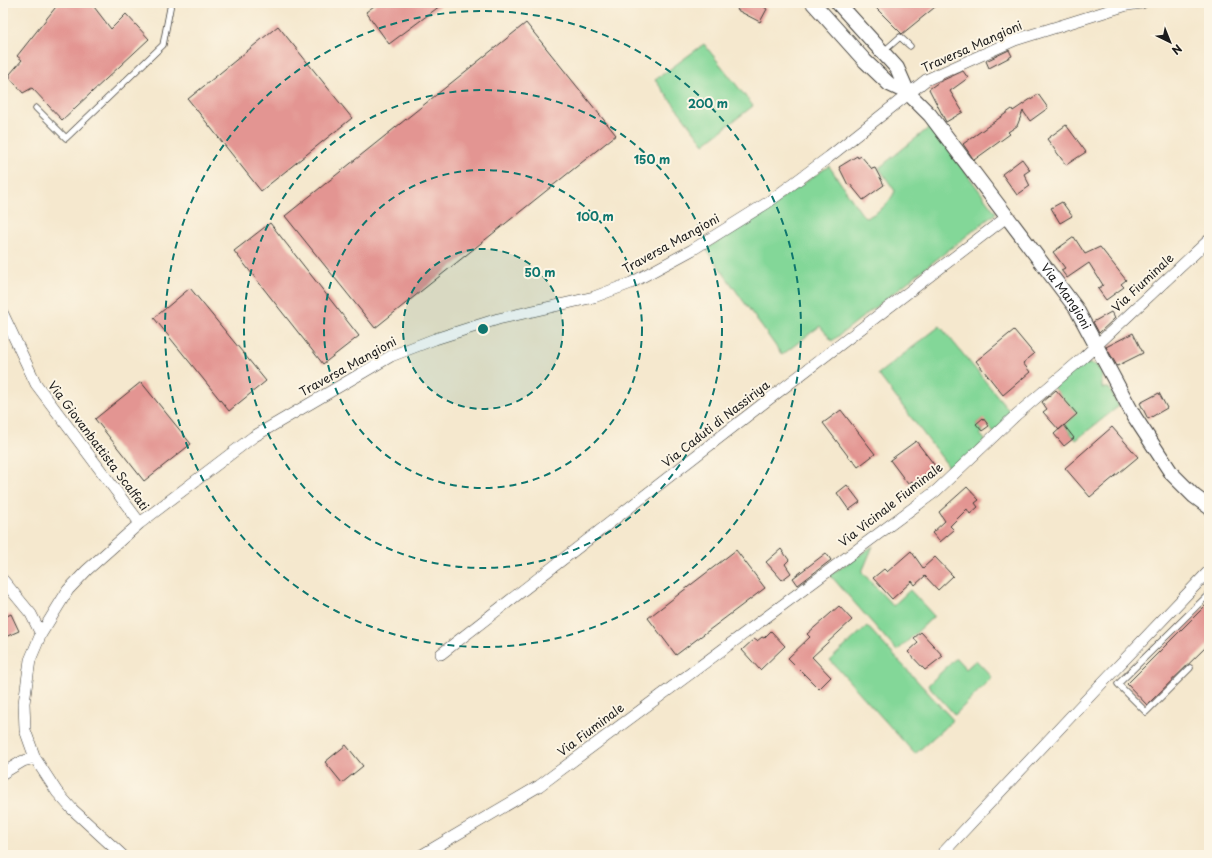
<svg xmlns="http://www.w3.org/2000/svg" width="1212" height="858" viewBox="0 0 1212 858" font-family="'Playpen Sans',sans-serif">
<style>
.green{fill:#83d798;stroke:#507a5a}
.building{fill:#e39592}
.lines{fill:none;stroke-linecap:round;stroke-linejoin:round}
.service-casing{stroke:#3d3b37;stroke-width:7}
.minor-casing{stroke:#3d3b37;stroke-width:12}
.tertiary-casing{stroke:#3d3b37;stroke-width:16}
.service{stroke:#fff;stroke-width:5.5}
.minor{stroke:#fff;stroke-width:11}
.tertiary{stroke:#fff;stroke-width:14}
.ring{fill:none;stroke:#0f766e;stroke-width:2;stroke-dasharray:7 5}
.labels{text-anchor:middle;stroke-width:4;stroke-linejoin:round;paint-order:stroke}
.street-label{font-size:12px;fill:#1c1c1c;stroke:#fcf5e5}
.centre{fill:#0f766e;stroke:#fcf5e5;stroke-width:2}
.ring-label{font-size:12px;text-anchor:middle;font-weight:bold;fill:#0f766e;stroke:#fcf5e5;stroke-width:4;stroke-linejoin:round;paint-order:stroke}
</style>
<rect width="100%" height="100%" fill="#fcf5e5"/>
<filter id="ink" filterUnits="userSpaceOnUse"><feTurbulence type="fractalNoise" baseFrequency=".025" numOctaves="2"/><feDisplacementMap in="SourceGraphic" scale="8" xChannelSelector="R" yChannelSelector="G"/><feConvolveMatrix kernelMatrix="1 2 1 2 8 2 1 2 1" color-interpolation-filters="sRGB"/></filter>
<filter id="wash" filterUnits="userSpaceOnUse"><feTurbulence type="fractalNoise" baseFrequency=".012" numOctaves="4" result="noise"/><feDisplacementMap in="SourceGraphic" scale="16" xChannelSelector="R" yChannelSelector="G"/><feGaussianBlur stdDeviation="0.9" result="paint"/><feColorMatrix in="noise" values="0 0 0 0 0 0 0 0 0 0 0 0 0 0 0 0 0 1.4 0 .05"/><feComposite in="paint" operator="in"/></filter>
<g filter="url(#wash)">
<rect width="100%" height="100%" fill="#f5e8ce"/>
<!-- green -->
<path class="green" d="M704 44 753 106 704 144 655 80Z
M931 126 996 213 832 341 820 326 782 355 706 249 829 166 861 213 866 218C879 212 889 204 895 191L879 168Z
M940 326 1013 415 994 432 982 419 976 424 982 431 980 434 986 441 952 471 878 374Z
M1083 363 1096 365 1102 372V388H1109L1119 406 1076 440 1064 425 1076 414 1053 387Z
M873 546 862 572 893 606 910 590 934 616 897 651 830 575Z
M867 626 953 720 915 754 830 660Z
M956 658 966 669 976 660 992 677 955 715 928 685Z"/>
<g id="blocks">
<!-- building -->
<path class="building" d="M59 3H91L111 29 126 14 149 39 62 120 32 88 23 93 10 78V74L22 60 17 56Z
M378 3H444L389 44 366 12Z
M741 3H766L764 7 767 9 760 22 737 10Z
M871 3H940L902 34Z
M526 23 616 135 375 328 285 216Z
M278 26 352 118 261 191 188 99Z
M1009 50 1012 56 989 68 986 61Z
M963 71 968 78 950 91 963 112 946 122 929 89 939 82Z
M1038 94 1048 108 1030 121 1023 111 1017 126 1008 132 1010 134 974 160 963 144 1012 109 1013 111Z
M1066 125 1086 152 1066 165 1047 139Z
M857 156 858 158 861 156 872 169 875 168 884 185 863 200 850 184 848 185 839 167Z
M1022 159 1030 170 1024 174 1030 186 1017 195 1002 174Z
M1062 202 1072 216 1060 223 1051 208Z
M270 223 359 336 323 364 234 251Z
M1074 237 1085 254 1100 247 1126 280 1121 284 1124 287 1106 300 1098 289 1103 285 1089 263 1067 278 1061 270 1065 268 1053 252Z
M190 288 266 381 229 411 154 318Z
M1111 312 1115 318 1099 333 1093 322Z
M1014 330 1034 354 1023 363 1030 372 1003 395 976 361Z
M1133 333 1143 353 1117 366 1106 347Z
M141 382 191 444 144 481 95 419Z
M1056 390 1077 414 1059 430 1043 412 1047 409 1042 402Z
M1159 393 1167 408 1148 419 1140 403Z
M841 410 875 454 858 467 852 459 851 460 823 423Z
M983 418 989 426 982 431 976 424Z
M1064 425 1074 438 1064 446 1054 434Z
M1112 427 1138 457 1090 497 1065 468Z
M916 441 936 467 914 484 912 481 908 484 890 460Z
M847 485 860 502 849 510 837 493Z
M967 487 979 500 975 503 978 507 970 514 967 509 950 526 954 530 940 542 932 533 945 521 939 512Z
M781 549 789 560 785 564 791 573 782 580 766 562Z
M736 550 765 588 676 655 648 618Z
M911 551 923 568 935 557 953 576 938 590 925 576 915 585 912 581 892 599 873 578 884 569 887 572Z
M826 553 831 560 798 585 793 578Z
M1209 602V644L1147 705 1127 684Z
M839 606 852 620 812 657 831 677 819 689 788 658 810 637 807 634Z
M11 614 19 631 3 638V618Z
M771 631 785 646 760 670 742 650 754 639 757 641 762 637 764 638Z
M921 632 943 656 925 670 908 652 918 643 914 638Z
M346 745 363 766 342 783 325 762Z"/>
</g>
</g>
<g filter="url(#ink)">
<use href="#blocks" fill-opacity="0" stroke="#3d3b37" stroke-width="1"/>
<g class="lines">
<!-- service casing -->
<g class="service-casing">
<path id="service" d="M883 52 900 37 910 46
M36 108 66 138 163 45 171 3
M1190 668 1146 712 1118 684 1209 594"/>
</g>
<!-- minor casing -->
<g class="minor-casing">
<path id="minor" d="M3 314 36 384 140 523
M3 580 31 614 41 634
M441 654 760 406 1008 216
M3 773 23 761 35 758
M122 855 72 809 57 792 35 758 25 730 24 703 30 660 41 634 68 590 87 570 140 523 253 437 391 356 435 339 498 319 594 297 631 283 692 250 767 203 829 157 926 80 1015 40 1127 5 1142 3
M422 855 539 786 936 491 1016 415 1084 357 1209 240
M941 855 1103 682 1209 571"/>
</g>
<!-- tertiary casing -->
<g class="tertiary-casing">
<g id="tertiary">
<path id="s1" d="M813 3 865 61 889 84 908 93 930 115 1076 308 1134 416 1172 474 1194 496 1209 507"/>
<path d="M838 3 897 68 908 93"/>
</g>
</g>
<!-- service -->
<use href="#service" class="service"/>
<!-- minor -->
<use href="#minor" class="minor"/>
<!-- tertiary -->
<use href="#tertiary" class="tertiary"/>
</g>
</g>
<!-- distance rings -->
<circle cx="483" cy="329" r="80" fill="#0f766e" fill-opacity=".12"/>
<g class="ring">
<circle cx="483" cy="329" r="80"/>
<circle cx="483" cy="329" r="159"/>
<circle cx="483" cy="329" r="239"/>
<circle cx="483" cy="329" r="318"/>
</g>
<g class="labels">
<!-- street labels -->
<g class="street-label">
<text transform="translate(972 47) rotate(-24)" y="4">Traversa Mangioni</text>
<text transform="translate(671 244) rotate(-29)" y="4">Traversa Mangioni</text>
<text transform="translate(1143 283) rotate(-43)" y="4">Via Fiuminale</text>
<text dy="4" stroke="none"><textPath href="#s1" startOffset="390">Via Mangioni</textPath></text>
<text transform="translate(348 367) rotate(-29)" y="4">Traversa Mangioni</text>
<text transform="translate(716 424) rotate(-38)" y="4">Via Caduti di Nassiriya</text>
<text transform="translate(98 446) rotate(53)" y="4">Via Giovanbattista Scalfati</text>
<text transform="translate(891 505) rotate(-38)" y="4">Via Vicinale Fiuminale</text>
<text transform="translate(591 730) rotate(-37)" y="4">Via Fiuminale</text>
</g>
</g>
<circle cx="483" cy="329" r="6" class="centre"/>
<g class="ring-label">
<text x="708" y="108">200 m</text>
<text x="652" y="164">150 m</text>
<text x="595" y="221">100 m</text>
<text x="540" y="277">50 m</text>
</g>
<!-- margin -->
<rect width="1212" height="858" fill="none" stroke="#fcf5e5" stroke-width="16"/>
<!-- north arrow -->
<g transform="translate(1170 42) rotate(137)" stroke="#fcf5e5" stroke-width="3" paint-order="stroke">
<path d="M0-3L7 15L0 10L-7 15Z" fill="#1c1c1c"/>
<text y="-6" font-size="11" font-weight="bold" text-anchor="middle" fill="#1c1c1c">N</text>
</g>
</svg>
